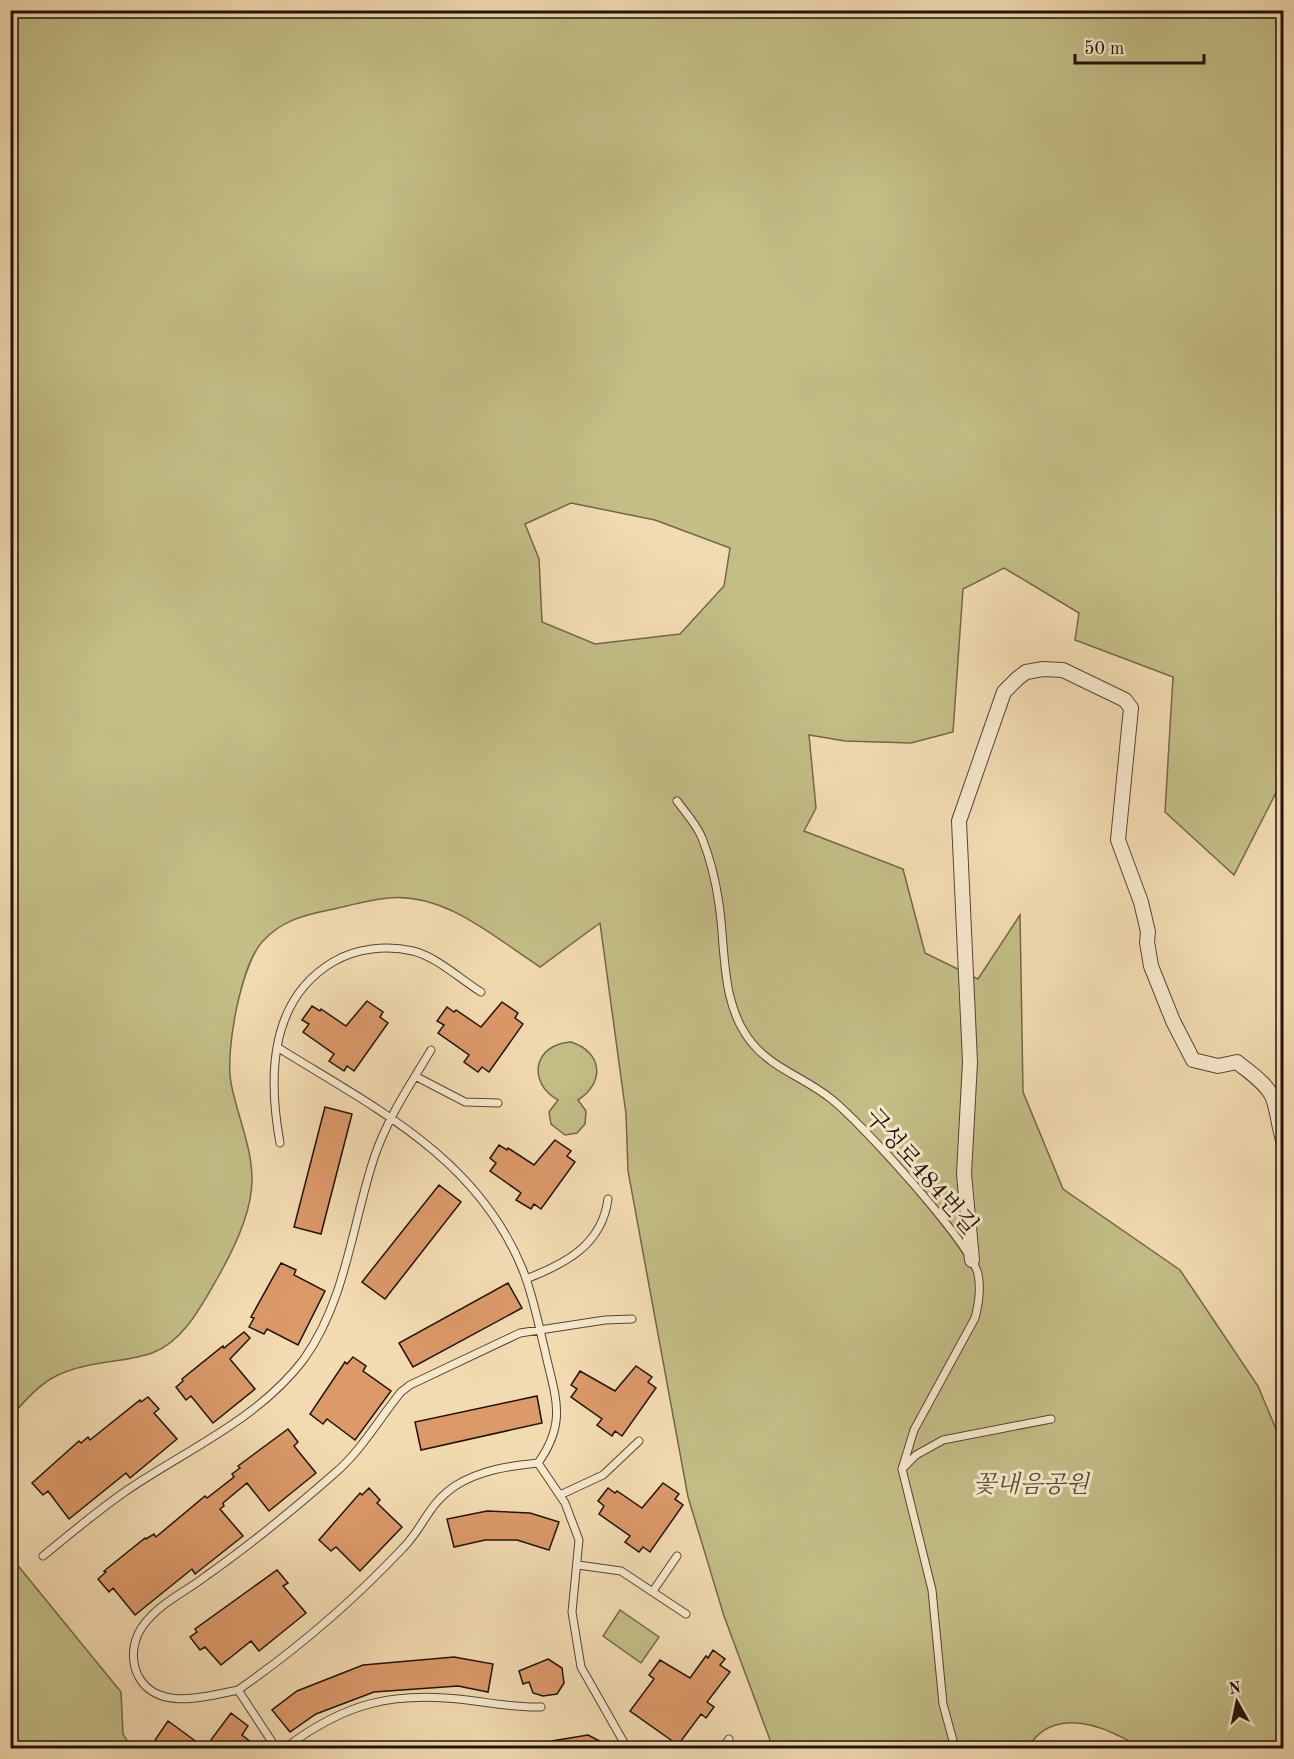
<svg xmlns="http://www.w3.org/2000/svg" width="1294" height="1759" viewBox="0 0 1294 1759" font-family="'Old Standard TT','Noto Serif KR',serif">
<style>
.green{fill:#c3bd86;stroke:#726848;stroke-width:1.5;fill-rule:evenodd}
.building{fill:#dc996a;stroke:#20130a;stroke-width:1.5}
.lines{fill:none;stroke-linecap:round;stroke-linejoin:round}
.service-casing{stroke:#554534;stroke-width:9}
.minor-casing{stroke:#554534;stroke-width:16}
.service{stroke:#f7e8cc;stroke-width:7}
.minor{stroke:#f7e8cc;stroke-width:14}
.labels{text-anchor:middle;stroke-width:6;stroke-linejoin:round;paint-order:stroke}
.street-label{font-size:24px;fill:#20130a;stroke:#f7e8cc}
.park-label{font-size:24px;font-style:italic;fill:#594e35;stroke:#f7e8cc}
</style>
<rect width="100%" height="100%" fill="#f3dbb1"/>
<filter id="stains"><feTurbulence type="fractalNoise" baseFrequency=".00333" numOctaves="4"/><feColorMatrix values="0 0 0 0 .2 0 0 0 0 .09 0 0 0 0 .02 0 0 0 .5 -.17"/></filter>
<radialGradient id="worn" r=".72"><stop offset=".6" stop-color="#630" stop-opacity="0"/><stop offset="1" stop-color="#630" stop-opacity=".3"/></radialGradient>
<!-- green -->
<path class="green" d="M11 11H1283V779L1234 875 1165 812 1173 677 1075 640 1079 613 1004 568 963 589 953 732 911 743 845 741 809 735 816 808 804 831 903 869 925 953 978 979 1020 915 1023 1092 1063 1189 1180 1270 1258 1386 1283 1446V1748H1139C1132 1741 1123 1738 1115 1734 1085 1720 1047 1714 1028 1748H773L724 1616 688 1497 628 1171 626 1114 600 923 540 967C495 938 445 892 388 898 368 900 348 906 329 910 304 915 281 921 263 941 241 964 225 1051 231 1083 237 1115 251 1144 252 1177 253 1210 234 1249 218 1277 202 1305 184 1341 152 1353 138 1358 122 1360 107 1362 58 1369 41 1380 11 1417ZM571 503 655 520 730 548 724 586 680 634 595 644 542 622 539 559 525 524Z
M571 1042C603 1052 605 1083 578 1100L586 1111 585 1124 577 1133 565 1135 551 1124 549 1112 558 1100C526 1082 534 1044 571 1042Z
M10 1550 15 1562 121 1692 123 1734 132 1748H11Z
M620 1610 659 1637 641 1663 603 1636Z"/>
<!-- building -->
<path class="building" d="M367 1001 383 1012 380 1017 388 1023 354 1071 347 1066 344 1071 329 1061 334 1054 303 1032 309 1024 302 1020 312 1006 320 1011 321 1009 346 1026Z
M502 1002 518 1013 515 1018 523 1024 489 1072 482 1067 478 1072 464 1062 469 1055 438 1033 444 1025 437 1021 447 1007 454 1012 456 1010 481 1027Z
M325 1107 352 1114 321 1234 294 1227Z
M555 1140 571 1151 567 1156 575 1162 541 1209 534 1204 531 1209 516 1200 521 1193 490 1171 496 1163 490 1158 499 1145 507 1150 508 1148 534 1165Z
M439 1185 461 1202 385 1299 362 1282Z
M281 1263 296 1270 294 1275 325 1291 298 1345 267 1329 264 1334 249 1327 254 1318 251 1317Z
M508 1283 522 1308 413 1367 399 1343Z
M244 1332 250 1338 230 1359 255 1389 213 1423 191 1396 186 1400 176 1387 183 1381 182 1379 223 1346 224 1348Z
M353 1357 366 1366 363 1371 391 1391 355 1440 327 1419 323 1424 310 1414 345 1362 347 1364Z
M636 1366 652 1377 648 1382 656 1388 622 1436 615 1431 612 1436 597 1425 602 1419 571 1397 577 1389 571 1385 580 1371 615 1391Z
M537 1396 542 1423 421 1450 415 1422Z
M148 1397 159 1409 154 1413 177 1439 130 1478 126 1473 69 1519 48 1491 43 1495 32 1483 79 1441 81 1443 88 1437 90 1440 140 1400 141 1402Z
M288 1429 298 1442 294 1446 316 1473 269 1511 247 1483 223 1503 224 1506 220 1509 243 1536 195 1574 192 1569 135 1615 113 1588 109 1592 98 1579 106 1572 104 1571 145 1538 146 1539 154 1534 156 1537 205 1496 207 1498 234 1477 232 1474 240 1468 238 1466Z
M663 1483 679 1494 675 1499 683 1505 650 1552 643 1547 639 1552 625 1542 630 1536 599 1514 604 1506 598 1501 608 1488 615 1493 617 1491 642 1508Z
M369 1488 380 1500 377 1503 402 1527 360 1571 336 1547 331 1551 319 1540 360 1493 362 1495Z
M487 1511 530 1513 559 1522 549 1550 517 1540H485L454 1547 447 1519Z
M277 1570 288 1583 283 1586 306 1613 259 1651 251 1641 221 1665 205 1647 200 1650 190 1637 197 1632 195 1629Z
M713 1650 725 1659 720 1665 730 1672 707 1702 714 1707 706 1718 701 1714 678 1745 630 1711 654 1679 649 1675 660 1660 690 1678 706 1656 708 1658Z
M454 1657 493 1664 488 1692 458 1686 374 1692 316 1714 290 1732 272 1710 297 1691 363 1665Z
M548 1659 562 1668 564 1683 557 1694 543 1696 533 1693 529 1682 523 1684 519 1671Z
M231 1713 248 1726 242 1735 260 1749H167L155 1740 168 1721 205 1748Z
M588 1735 615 1749H552V1741Z"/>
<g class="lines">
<!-- service casing -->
<g class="service-casing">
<path id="service" d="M677 801C685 812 697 825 702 838 710 858 716 883 719 904 726 950 720 1004 752 1043 772 1068 805 1078 830 1098 859 1120 970 1242 978 1274 981 1289 979 1303 975 1318L914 1430 902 1469 932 1590 943 1704 955 1748
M277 1047C373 1107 476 1156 522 1268 533 1294 538 1323 545 1351 555 1397 568 1421 538 1463
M415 1076 465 1102 498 1103
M280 1143C268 1077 269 1000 333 962 356 948 387 945 413 951 437 957 460 979 481 992
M526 1279C565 1264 602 1245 608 1199
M902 1469 916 1455 943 1440 1051 1419
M560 1495 603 1475 639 1441
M43 1556C70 1534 97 1511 126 1491 186 1450 259 1419 304 1359 346 1300 352 1225 374 1158 387 1119 410 1085 431 1050
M578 1565 621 1571 686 1614
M653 1591 677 1556
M238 1690C297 1649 354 1600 403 1548 424 1527 427 1505 455 1486 480 1470 509 1466 538 1463L565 1503 579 1540 572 1612 581 1667 627 1748
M276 1748 238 1690C208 1696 160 1711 140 1679 130 1663 132 1642 142 1627 159 1603 184 1593 206 1576 250 1545 294 1509 335 1473 361 1451 379 1419 401 1392L410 1385 520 1333 605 1320 632 1319
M285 1748C345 1703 392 1691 467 1700 492 1703 516 1708 541 1707
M723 1748 729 1739"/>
</g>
<!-- minor casing -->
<g class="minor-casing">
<path id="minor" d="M972 1260 964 1174 970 1062 959 821 1004 692 1018 678 1026 672 1043 669 1063 670 1125 700 1131 708 1118 840 1141 902 1148 932 1147 942 1151 966 1173 1021 1193 1060 1218 1066 1237 1062C1249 1072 1266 1083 1272 1096 1277 1105 1279 1130 1284 1143"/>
</g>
<!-- service -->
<use href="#service" class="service"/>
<!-- minor -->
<use href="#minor" class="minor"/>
</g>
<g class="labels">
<!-- street labels -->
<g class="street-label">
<text transform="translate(922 1171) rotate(49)" y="8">구성로484번길</text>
</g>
<!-- park labels -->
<g class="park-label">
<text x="1031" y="1492">꽃내음공원</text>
</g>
</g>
<!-- margin -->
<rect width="1294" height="1759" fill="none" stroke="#f3dbb1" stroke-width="36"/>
<rect x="12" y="12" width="1270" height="1735" fill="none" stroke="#20130a" stroke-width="3"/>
<rect x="18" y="18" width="1258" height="1723" fill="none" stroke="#20130a" stroke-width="1.5"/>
<!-- north arrow -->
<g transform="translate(1237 1702) rotate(351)" stroke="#f7e8cc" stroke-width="4.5" paint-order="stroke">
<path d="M0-4.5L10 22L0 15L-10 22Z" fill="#20130a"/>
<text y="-9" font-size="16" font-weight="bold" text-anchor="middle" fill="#20130a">N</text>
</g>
<!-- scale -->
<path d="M1075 54v9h129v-9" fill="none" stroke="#20130a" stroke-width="3"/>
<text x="1084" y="54" font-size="18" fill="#20130a" stroke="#f7e8cc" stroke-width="4.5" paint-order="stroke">50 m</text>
<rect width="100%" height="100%" filter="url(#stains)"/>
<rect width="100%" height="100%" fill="url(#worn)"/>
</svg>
